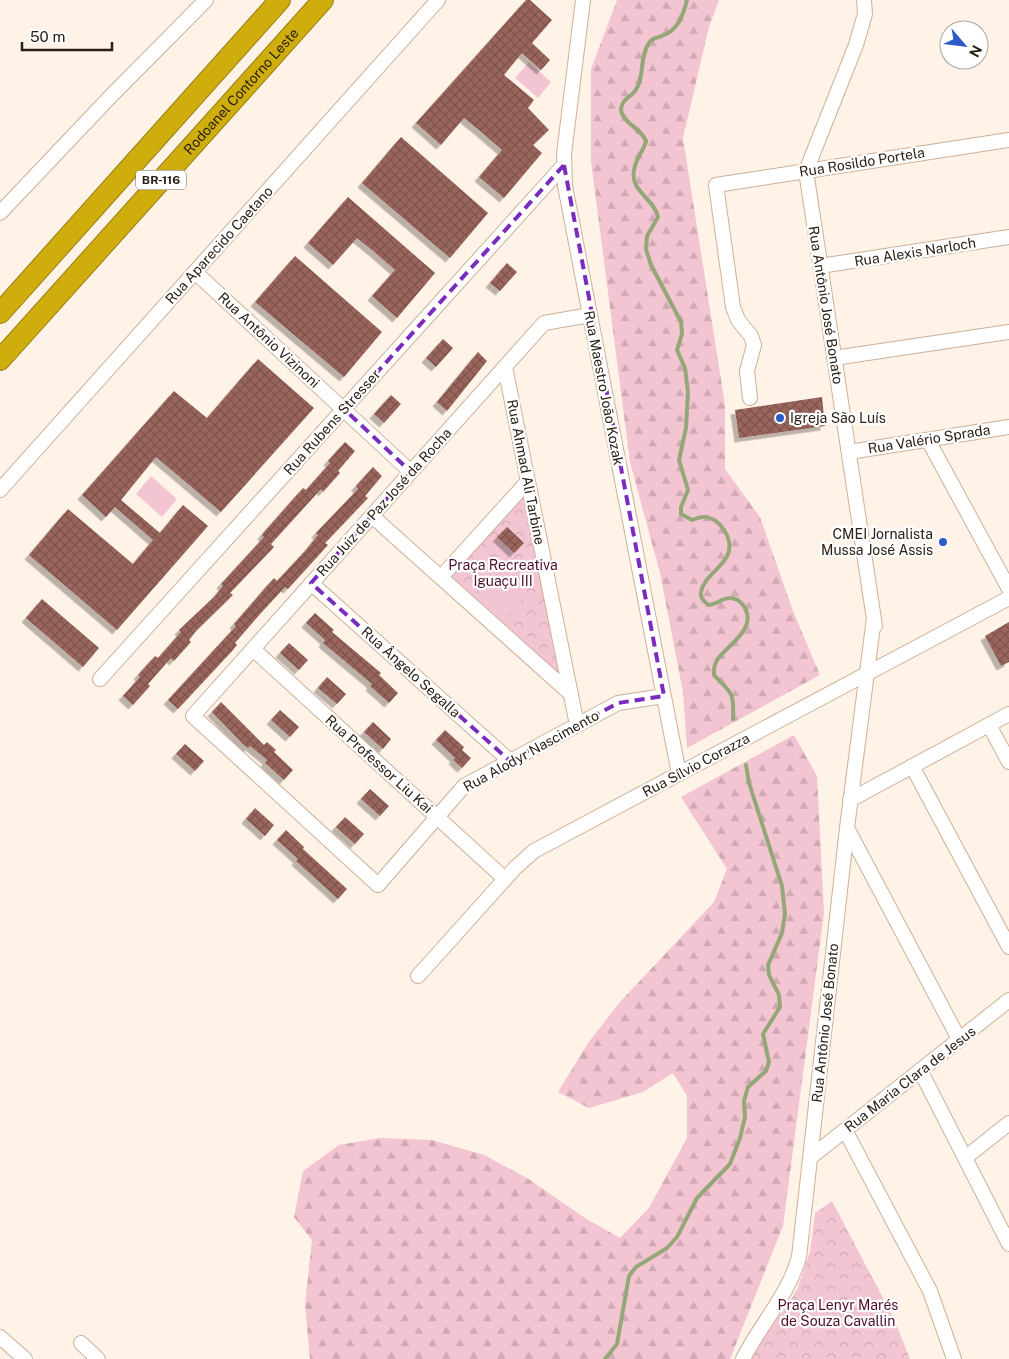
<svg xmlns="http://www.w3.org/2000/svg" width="1009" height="1359" viewBox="0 0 1009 1359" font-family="'Public Sans',sans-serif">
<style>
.forest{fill:url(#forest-firs)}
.park{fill:url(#park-crowns)}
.garden{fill:#f3c5d2}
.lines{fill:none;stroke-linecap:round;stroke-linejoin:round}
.stream{stroke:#94a778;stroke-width:4}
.building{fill:url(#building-cross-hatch);filter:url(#shadow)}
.minor-casing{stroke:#ceb097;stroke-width:16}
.highway-casing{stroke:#967c10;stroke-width:22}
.minor{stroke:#fff;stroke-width:14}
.highway{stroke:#cfad0c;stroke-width:20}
.marked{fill:none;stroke:#7b2cbf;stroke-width:4;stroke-dasharray:10 6;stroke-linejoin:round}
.poi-dot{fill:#2d5ac9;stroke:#fff;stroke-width:2}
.labels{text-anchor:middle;stroke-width:4.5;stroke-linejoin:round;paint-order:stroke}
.shield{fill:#fff;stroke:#6b635c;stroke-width:1}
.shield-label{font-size:12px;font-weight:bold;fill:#2b2016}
.street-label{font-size:14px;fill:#2b2016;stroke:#fff}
.poi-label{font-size:14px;fill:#2b2016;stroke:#fff;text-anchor:start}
.park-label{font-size:14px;fill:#4f0d2a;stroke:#fff}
</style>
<defs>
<pattern id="forest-firs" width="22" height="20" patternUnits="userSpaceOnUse" patternTransform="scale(1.25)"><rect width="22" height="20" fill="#f3c5d2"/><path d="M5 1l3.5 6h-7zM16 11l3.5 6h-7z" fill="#d0a9b4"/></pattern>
<pattern id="park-crowns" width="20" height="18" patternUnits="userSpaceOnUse" patternTransform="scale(1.25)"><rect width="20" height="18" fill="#f3c5d2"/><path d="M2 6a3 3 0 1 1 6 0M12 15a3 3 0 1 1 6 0" fill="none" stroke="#d0a9b4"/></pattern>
<pattern id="building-cross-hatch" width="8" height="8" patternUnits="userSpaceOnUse" patternTransform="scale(1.25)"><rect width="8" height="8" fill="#99655c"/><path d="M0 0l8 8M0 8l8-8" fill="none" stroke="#7d534b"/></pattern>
<filter id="shadow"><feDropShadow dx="-4.5" dy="4.5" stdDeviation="0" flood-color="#0004"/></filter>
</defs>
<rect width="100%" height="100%" fill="#fff2e7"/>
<!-- forest -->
<path class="forest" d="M617 0H719L709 27 683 138 725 405V469L760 517 793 611 820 675 687 748 683 692 660 573 630 462 591 161V69Z
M794 735 817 776 824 913 783 1226 730 1359H310L305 1304 312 1240 294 1217 303 1171 339 1145 380 1138 432 1140 484 1155 527 1178 585 1218 620 1238 649 1208 687 1138V1096L673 1073 643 1092 589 1108 558 1092 588 1043 620 1002 714 902 727 869 681 797Z"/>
<!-- park -->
<path class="park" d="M524 496 561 677 451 576Z
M832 1201 895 1321 910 1359H750L768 1329 784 1310 797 1290 810 1251 815 1213Z"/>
<!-- garden -->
<path class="garden" d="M529 62 551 82 538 98 515 78Z
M151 476 177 499 162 517 136 494Z
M495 564 527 594 506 617 474 587Z"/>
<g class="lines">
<!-- stream -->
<path class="stream" d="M687 0C683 16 678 30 662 36 656 38 652 38 649 43 639 57 645 78 635 91 631 97 622 99 621 109 621 122 642 129 646 141 644 150 637 157 635 166 627 191 653 196 658 217L647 236 646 249 651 265 681 322 682 334 677 350 685 368 688 392 686 428 679 460 688 490 681 507V514L692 520C695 519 700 517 703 517 719 516 734 539 728 554 722 569 704 576 701 592 700 598 704 601 708 605 716 605 722 598 730 598 736 598 740 601 743 605 760 628 726 646 717 660 714 666 714 668 714 675 732 694 734 691 733 719
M605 1359 617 1344 629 1276 636 1267 667 1248 677 1237 697 1198 730 1164 740 1138 745 1117 744 1101 748 1087 766 1071 769 1062 763 1034 780 1007 779 995 769 975 768 965 782 933 785 914 782 886 749 783 746 765"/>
</g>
<!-- building -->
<path class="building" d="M526 0H530L552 20 532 43 550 60 541 70 522 53 504 75 534 100 528 108 549 130 533 145 542 153 504 198 479 177 502 150 479 130 464 118 441 145 416 123Z
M401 137 488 213 450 258 362 183Z
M348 197 435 273 397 318 372 296 395 270 372 250 357 238 333 265 308 243Z
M295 256 382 332 344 377 255 302Z
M507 263 517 272 500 291 490 283Z
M443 339 453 348 436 367 426 358Z
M478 352 487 361 447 411 437 402Z
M258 359 314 408 221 512 156 457 121 500 160 533 183 505 208 526 117 630 29 555 68 509 133 564 153 540 115 507 106 517 82 495 174 391 207 418Z
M391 395 401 404 384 423 374 414Z
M822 397 825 426 739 438 735 410Z
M345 442 355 451 338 471 340 473 323 492 321 489 271 544 274 547 230 593 233 595 197 630 189 640 191 642 174 661 171 658 148 684 150 686 133 705 123 696 140 677 138 675 155 656 158 658 181 632 179 630 215 596 223 586 221 584 264 537 262 535 265 531 303 488 306 490 330 463 328 461Z
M373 467 382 476 365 496 368 498 330 538 325 543 328 545 288 589 285 587 260 614 235 643 237 645 233 650 178 709 168 700 236 626 234 624 266 587 274 578 277 581 306 550 318 535 316 533 358 489 356 486Z
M507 527 524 543 514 553 497 537Z
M42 599 99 648 83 667 26 618Z
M315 613 334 630 332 632 381 673 379 675 398 693 389 703 370 686 372 684 323 643 325 640 306 623Z
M1009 622V662L1001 666 985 636Z
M289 643 308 660 299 670 280 653Z
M327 677 346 694 337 704 318 688Z
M221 702 264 745 267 742 276 750 274 752 293 770 284 780 265 763 267 760 250 746 248 748 243 744 212 712Z
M280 710 299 727 290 737 271 720Z
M373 722 391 739 383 749 364 732Z
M445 730 464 747 462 750 471 758 462 768 453 760 455 758 436 740Z
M185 744 204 761 195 771 176 754Z
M370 789 389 806 380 816 361 799Z
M255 808 274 825 265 836 246 819Z
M345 817 364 834 355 844 336 827Z
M286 830 304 847 303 849 347 889 338 899 296 861 298 859 277 840Z"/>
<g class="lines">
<!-- minor casing -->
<g class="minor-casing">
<path id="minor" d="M583 0 564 154 565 186 679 774
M864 0 865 14 856 45 806 171 875 626
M0 213 110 97 206 0
M820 266 1009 237
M195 272 411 472
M590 315 544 323 193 716 378 885 464 786 618 703 664 696
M834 358 1009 332
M505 367 577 725
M750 398 747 371 754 345 751 336 738 320 733 307 716 185 1009 140
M928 440 1009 589
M849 452 1009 427
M0 490 438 0
M372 516 571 694
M441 577 528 481
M311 583 510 761
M253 649 505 879
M100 679 564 165
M989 725 1009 762
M912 766 1009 947
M850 800 1009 714
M847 828 959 1039
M418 976 515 868 534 851 1009 598
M920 1070 1009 1244
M845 1130 930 1291 954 1359
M811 1157 1009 1000
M965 1158 1009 1123
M0 1337 25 1359
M81 1343 98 1359
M743 1359C761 1323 788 1296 799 1257L847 828 874 618"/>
</g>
<!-- highway casing -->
<g class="highway-casing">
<g id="highway">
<path d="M0 313 280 0"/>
<path id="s1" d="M0 360 323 0"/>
</g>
</g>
<!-- minor -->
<use href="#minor" class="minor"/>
<!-- highway -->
<use href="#highway" class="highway"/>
</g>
<!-- marked area -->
<path class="marked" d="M564 165 664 696 618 703 510 761 311 583 411 472 344 409Z"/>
<!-- markers -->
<g class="poi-dot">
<circle cx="780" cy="418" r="5"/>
<circle cx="943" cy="542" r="5"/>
</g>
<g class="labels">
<!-- shield labels -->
<rect class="shield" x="136" y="170.5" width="50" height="19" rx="4"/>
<g class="shield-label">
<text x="161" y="184">BR-116</text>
</g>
<!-- street labels -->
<g class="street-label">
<text dy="5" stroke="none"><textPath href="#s1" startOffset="361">Rodoanel Contorno Leste</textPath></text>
<text transform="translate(862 162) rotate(-9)" y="5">Rua Rosildo Portela</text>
<text transform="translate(219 245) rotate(-48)" y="5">Rua Aparecido Caetano</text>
<text transform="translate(915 252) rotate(-9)" y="5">Rua Alexis Narloch</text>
<text transform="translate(826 305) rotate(81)" y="5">Rua Antônio José Bonato</text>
<text transform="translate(269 340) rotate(43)" y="5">Rua Antônio Vizinoni</text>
<text transform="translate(604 388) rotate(79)" y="5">Rua Maestro João Kozak</text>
<text transform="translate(332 422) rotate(-48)" y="5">Rua Rubens Stresser</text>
<text transform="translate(929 439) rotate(-9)" y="5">Rua Valério Sprada</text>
<text transform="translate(526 472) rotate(79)" y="5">Rua Ahmad Ali Tarbine</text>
<text transform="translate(384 502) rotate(-48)" y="5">Rua Juiz de Paz José da Rocha</text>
<text transform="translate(411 672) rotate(42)" y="5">Rua Ângelo Segalla</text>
<text transform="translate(531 751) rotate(-29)" y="5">Rua Alodyr Nascimento</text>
<text transform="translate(379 764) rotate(42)" y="5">Rua Professor Liu Kai</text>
<text transform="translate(696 765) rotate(-28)" y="5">Rua Sílvio Corazza</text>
<text transform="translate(825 1023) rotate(-84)" y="5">Rua Antônio José Bonato</text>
<text transform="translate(910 1079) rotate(-38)" y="5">Rua Maria Clara de Jesus</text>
</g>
<!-- poi labels -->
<g class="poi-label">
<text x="790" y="423">Igreja São Luís</text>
<text x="933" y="539" text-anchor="end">CMEI Jornalista<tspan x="933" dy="16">Mussa José Assis</tspan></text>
</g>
<!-- park labels -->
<g class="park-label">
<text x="503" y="570">Praça Recreativa<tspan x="503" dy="16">Iguaçu III</tspan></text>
<text x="838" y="1310">Praça Lenyr Marés<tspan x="838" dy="16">de Souza Cavallin</tspan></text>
</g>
</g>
<!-- north arrow -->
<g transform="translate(964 45) rotate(118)"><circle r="24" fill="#ffffff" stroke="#aaa6a2"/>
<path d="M0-4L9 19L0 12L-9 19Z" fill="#2d5ac9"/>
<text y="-8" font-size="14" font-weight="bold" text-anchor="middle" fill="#2b2016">N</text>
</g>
<!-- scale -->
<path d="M22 42v8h90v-8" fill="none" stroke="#2b2016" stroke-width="2.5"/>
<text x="30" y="42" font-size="15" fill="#2b2016" stroke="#ffffff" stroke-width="4" paint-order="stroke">50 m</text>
</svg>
